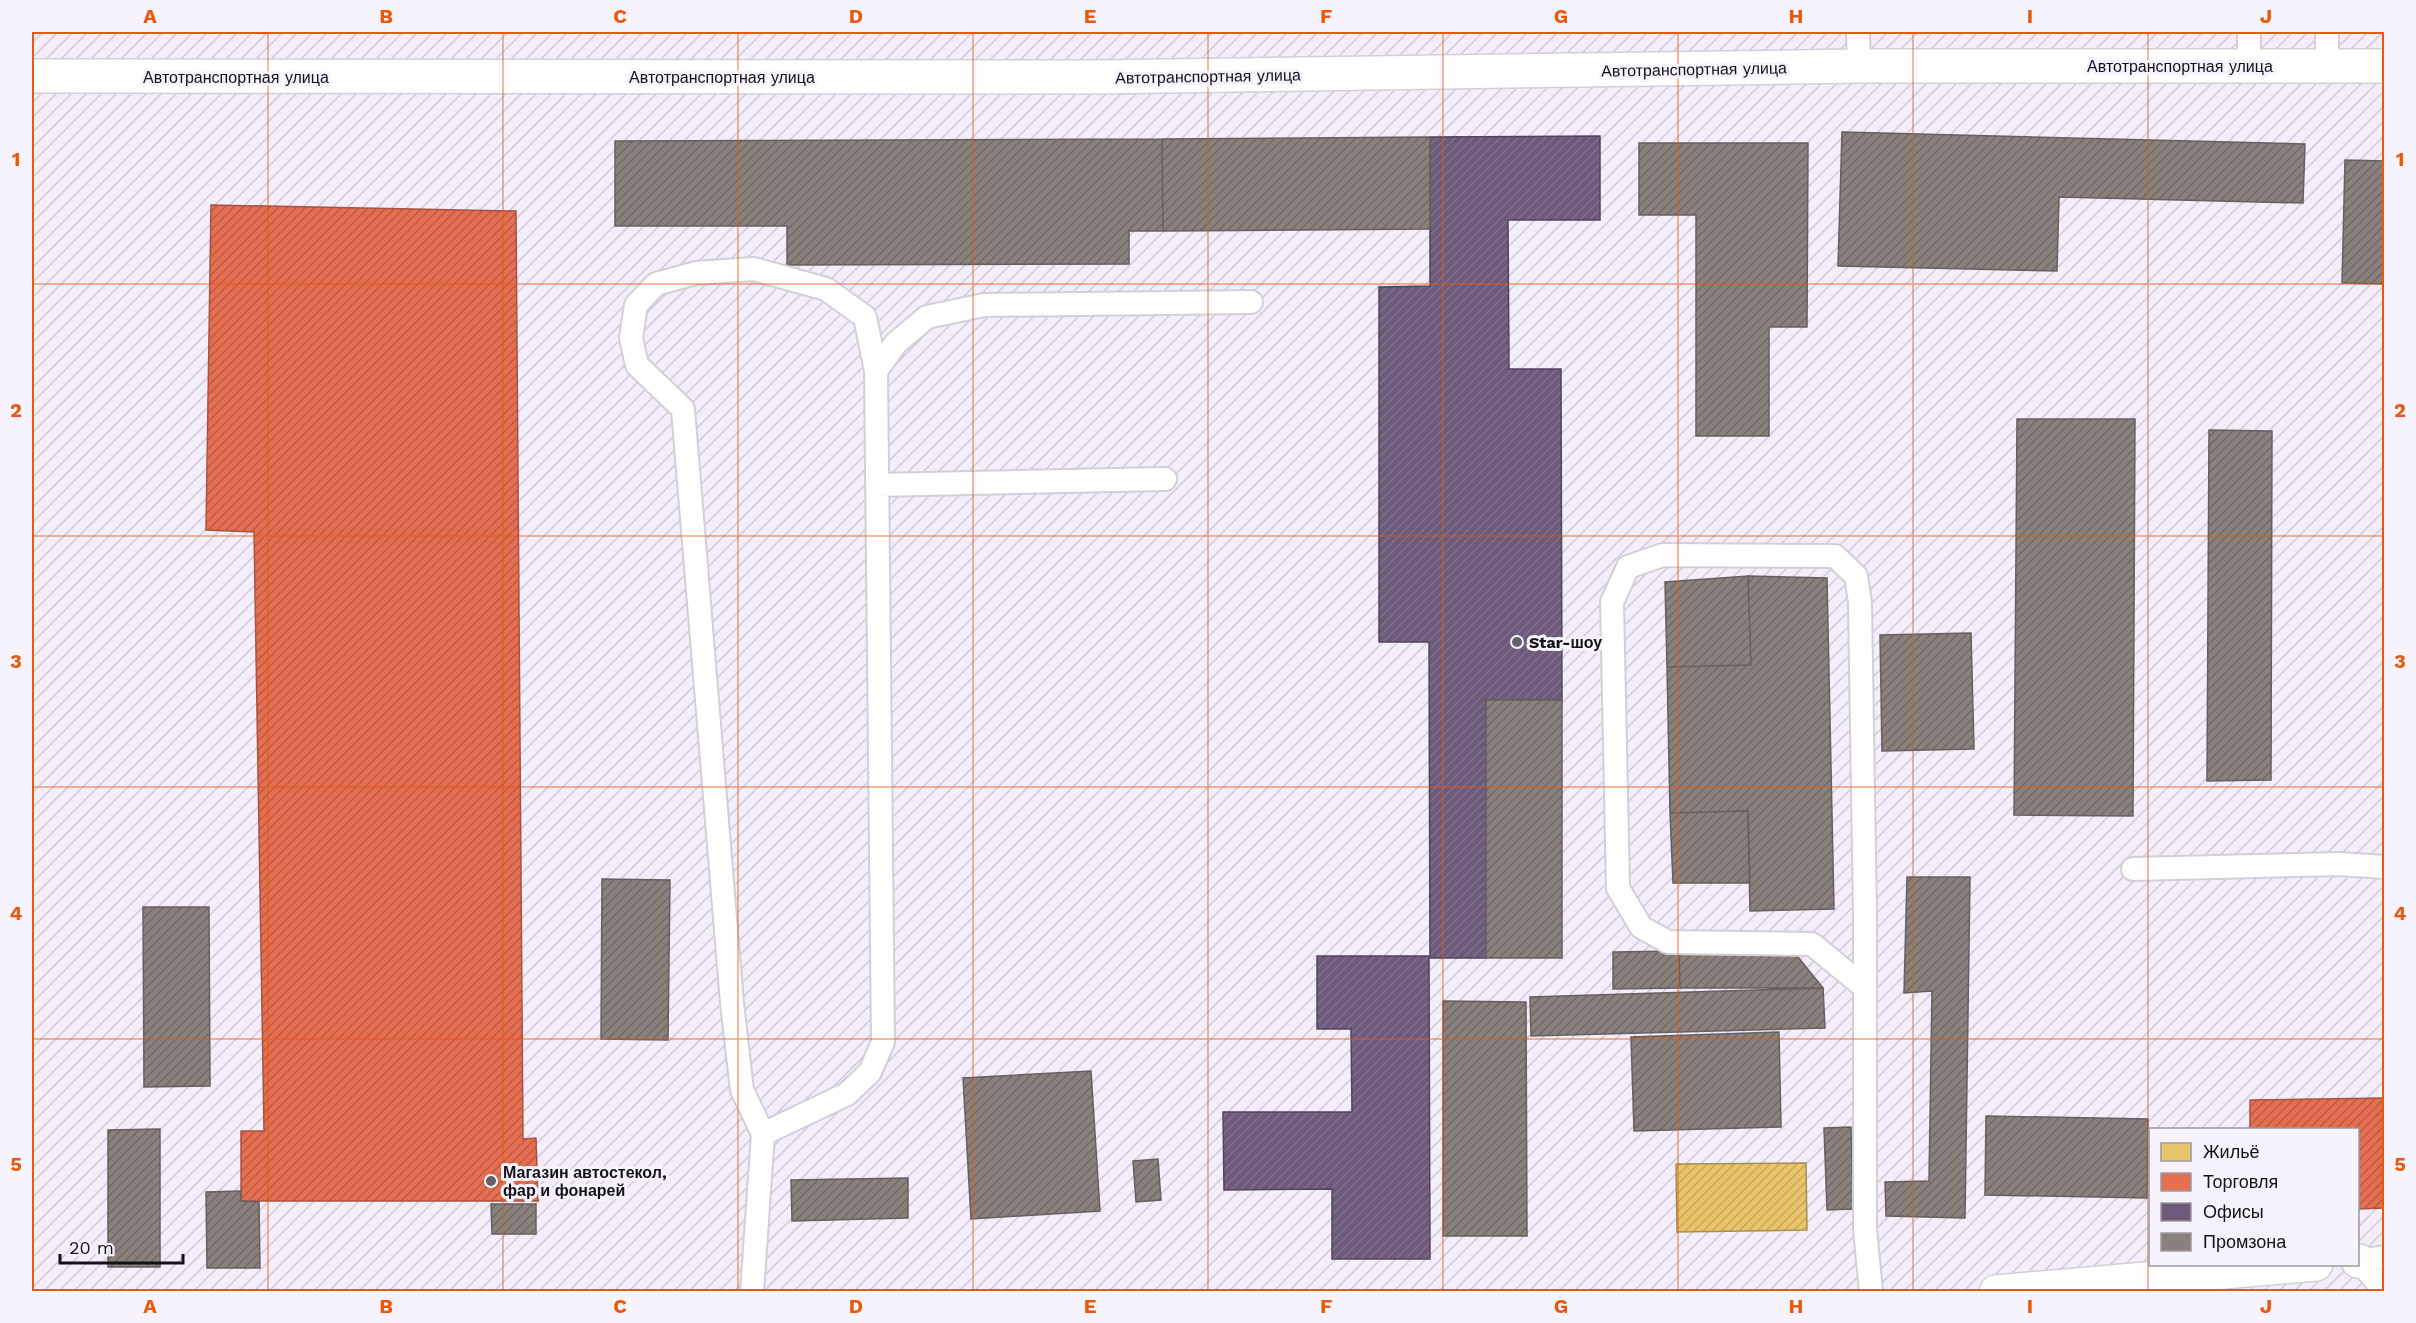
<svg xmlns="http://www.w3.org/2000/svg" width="2416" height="1323" viewBox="0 0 2416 1323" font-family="'Work Sans',sans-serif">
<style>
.industrial{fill:url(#industrial-furrows);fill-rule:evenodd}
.homes{fill:url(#homes-hatch);stroke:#a98e51;stroke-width:1.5}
.shops{fill:url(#shops-hatch);stroke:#a85340;stroke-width:1.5}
.offices{fill:url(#offices-hatch);stroke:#52435d;stroke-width:1.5}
.industry{fill:url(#industry-hatch);stroke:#675f5e;stroke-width:1.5}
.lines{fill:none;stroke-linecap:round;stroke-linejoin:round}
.service-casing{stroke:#d2d0d6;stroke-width:26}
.minor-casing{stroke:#d2d0d6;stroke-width:36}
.service{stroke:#fefefe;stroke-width:22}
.minor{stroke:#fefefe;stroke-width:33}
.grid{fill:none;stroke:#e8590c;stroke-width:1.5;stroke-opacity:0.55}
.poi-dot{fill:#636167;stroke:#f7f3fc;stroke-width:2}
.labels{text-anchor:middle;stroke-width:6;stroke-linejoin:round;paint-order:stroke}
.street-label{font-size:16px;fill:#141118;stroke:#f7f3fc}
.poi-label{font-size:16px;font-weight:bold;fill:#141118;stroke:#f7f3fc;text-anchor:start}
.neatline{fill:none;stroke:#e8590c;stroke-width:2}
.grid-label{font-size:20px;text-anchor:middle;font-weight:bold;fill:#e8590c}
</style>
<defs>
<pattern id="industrial-furrows" width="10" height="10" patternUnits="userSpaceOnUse" patternTransform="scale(1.5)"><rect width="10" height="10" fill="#f4edfc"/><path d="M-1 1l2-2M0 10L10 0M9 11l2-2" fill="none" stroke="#d0cad7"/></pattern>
<pattern id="homes-hatch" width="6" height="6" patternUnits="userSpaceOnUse" patternTransform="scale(1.5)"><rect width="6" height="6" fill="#e9c46a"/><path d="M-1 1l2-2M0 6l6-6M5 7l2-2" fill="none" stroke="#c7a75b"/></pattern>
<pattern id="shops-hatch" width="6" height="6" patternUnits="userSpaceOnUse" patternTransform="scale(1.5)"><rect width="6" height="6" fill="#e76f51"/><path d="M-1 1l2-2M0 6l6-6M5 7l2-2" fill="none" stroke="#ba5a42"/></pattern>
<pattern id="offices-hatch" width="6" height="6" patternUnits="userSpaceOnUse" patternTransform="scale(1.5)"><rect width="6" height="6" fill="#6d597a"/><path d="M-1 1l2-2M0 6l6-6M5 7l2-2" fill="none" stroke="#80718a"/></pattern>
<pattern id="industry-hatch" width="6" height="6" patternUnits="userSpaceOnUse" patternTransform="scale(1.5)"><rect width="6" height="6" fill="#8a817c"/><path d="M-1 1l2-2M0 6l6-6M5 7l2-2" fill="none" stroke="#706865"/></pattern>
</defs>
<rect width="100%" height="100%" fill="#f7f5fa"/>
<!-- industrial -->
<path class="industrial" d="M32 32H2384V1291H32ZM2150 1130H2358V1264H2150Z"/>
<!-- homes -->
<path class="homes" d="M1806 1163 1807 1230 1677 1232 1676 1164Z"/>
<!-- shops -->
<path class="shops" d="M211 205 516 211 523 1139 536 1138 538 1201H241V1131H264L254 532 206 530Z
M2384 1098V1208L2358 1209V1130H2250V1100Z"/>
<!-- offices -->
<path class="offices" d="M1600 136V220H1508L1509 369H1561L1562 700H1486V958H1429L1430 1259H1332V1189L1224 1190 1223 1112H1352L1351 1029H1317V956H1430L1429 642H1379V287L1430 286V137Z"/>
<!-- industry -->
<path class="industry" d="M1842 132 2305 144 2303 203 2059 197 2057 271 1838 266Z
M1430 137V229L1163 231 1162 139Z
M1162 139 1163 231H1129V264L787 265V226H615V141Z
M1639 143H1808L1807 327H1769V436H1696V215H1639Z
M2345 160 2384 161V284L2342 283Z
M2017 419H2135L2133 816 2014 815Z
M2209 430 2272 431 2271 780 2207 781Z
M1748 576 1827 578 1834 909 1750 911 1748 811 1670 813 1667 667 1751 665Z
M1748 576 1751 665 1667 667 1665 582Z
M1971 633 1974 749 1882 751 1880 635Z
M1486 700H1562V958H1486Z
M1748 811 1750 883H1673L1670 813Z
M1907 877H1970L1965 1218 1886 1216 1885 1182 1929 1181 1932 991 1904 993Z
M602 879 670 880 668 1040 601 1039Z
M143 907H209L210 1086 144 1087Z
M1679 951 1680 988 1613 989V952Z
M1679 951 1794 952 1823 988H1680Z
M1823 988 1825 1028 1531 1036 1530 997Z
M1443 1001 1526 1002 1527 1236H1443Z
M1779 1032 1781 1127 1634 1131 1631 1037Z
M1091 1071 1100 1211 971 1219 963 1078Z
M1986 1116 2148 1119 2147 1198 1985 1195Z
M1851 1127 1853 1209 1827 1210 1824 1128Z
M160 1129V1267H108V1130Z
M1158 1159 1161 1200 1136 1202 1133 1161Z
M908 1178V1218L792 1221 791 1180Z
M241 1191V1201L259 1202 260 1268H207L206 1192Z
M491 1204H536V1234H492Z"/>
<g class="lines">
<!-- service casing -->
<g class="service-casing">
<path id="service" d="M1858 32 1859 66
M2249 32V66
M2327 32V66
M876 371 896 343 927 317 984 305 1251 302
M877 485 1165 479
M2133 869 2339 864 2384 867
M1864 987 1812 944 1668 942 1641 927 1618 888 1612 602 1628 567 1663 555 1835 556 1856 576 1860 602 1865 917V1229L1871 1292
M2359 1261 2384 1290
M2359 1261 2384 1257
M752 1292 763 1134 847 1094 870 1072 883 1042 876 371 865 317 826 289 754 269 696 273 656 284 636 305 631 338 637 365 683 409 732 1003 742 1090 763 1134"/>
</g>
<!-- minor casing -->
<g class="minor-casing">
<path id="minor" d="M32 76 1097 77 1859 66H2384
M2358 1261H2359
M1996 1292 2316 1264"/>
</g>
<!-- service -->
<use href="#service" class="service"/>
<!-- minor -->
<use href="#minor" class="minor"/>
</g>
<!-- grid -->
<path class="grid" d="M268 32V1292M503 32V1292M738 32V1292M973 32V1292M1208 32V1292M1443 32V1292M1678 32V1292M1913 32V1292M2148 32V1292M32 284H2384M32 536H2384M32 787H2384M32 1039H2384"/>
<!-- markers -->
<g class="poi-dot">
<circle cx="1517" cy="642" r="6"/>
<circle cx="491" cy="1181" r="6"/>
</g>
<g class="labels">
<!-- street labels -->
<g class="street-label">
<text x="2180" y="72">Автотранспортная улица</text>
<text transform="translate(1694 69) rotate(-1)" y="6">Автотранспортная улица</text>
<text transform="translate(1208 76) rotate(-1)" y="6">Автотранспортная улица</text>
<text x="236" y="83">Автотранспортная улица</text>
<text x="722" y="83">Автотранспортная улица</text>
</g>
<!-- poi labels -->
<g class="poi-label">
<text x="1529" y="648">Star-шоу</text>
<text x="503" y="1178">Магазин автостекол,<tspan x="503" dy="18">фар и фонарей</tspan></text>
</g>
</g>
<!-- border -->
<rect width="2416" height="1323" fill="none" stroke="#f7f3fc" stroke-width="66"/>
<!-- legend -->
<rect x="2149" y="1128" width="210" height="138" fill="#f7f3fc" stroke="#9c99a1" stroke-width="1.5"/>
<rect x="2161" y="1143" width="30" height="18" fill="#e9c46a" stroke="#9c99a1" stroke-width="1.5"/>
<text x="2203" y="1158" font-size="18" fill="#141118">Жильё</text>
<rect x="2161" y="1173" width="30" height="18" fill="#e76f51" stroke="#9c99a1" stroke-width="1.5"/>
<text x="2203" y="1188" font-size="18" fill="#141118">Торговля</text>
<rect x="2161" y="1203" width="30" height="18" fill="#6d597a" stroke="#9c99a1" stroke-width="1.5"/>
<text x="2203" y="1218" font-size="18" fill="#141118">Офисы</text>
<rect x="2161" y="1233" width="30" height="18" fill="#8a817c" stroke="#9c99a1" stroke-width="1.5"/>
<text x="2203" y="1248" font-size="18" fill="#141118">Промзона</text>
<!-- scale -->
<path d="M60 1254v9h123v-9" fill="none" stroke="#141118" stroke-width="3"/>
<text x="69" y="1254" font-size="18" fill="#141118" stroke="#f7f3fc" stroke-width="4.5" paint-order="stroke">20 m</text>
<rect x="33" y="33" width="2350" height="1257" class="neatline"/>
<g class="grid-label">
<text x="150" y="23">A</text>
<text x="386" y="23">B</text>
<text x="620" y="23">C</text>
<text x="856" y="23">D</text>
<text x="1090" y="23">E</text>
<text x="1326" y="23">F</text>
<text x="1561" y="23">G</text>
<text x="1796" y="23">H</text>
<text x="2030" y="23">I</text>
<text x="2266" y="23">J</text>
<text x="16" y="166">1</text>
<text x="2400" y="166">1</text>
<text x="16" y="417">2</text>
<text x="2400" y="417">2</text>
<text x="16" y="668">3</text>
<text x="2400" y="668">3</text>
<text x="16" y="920">4</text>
<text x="2400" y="920">4</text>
<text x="16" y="1171">5</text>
<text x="2400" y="1171">5</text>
<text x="150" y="1313">A</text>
<text x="386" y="1313">B</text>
<text x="620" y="1313">C</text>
<text x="856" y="1313">D</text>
<text x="1090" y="1313">E</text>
<text x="1326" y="1313">F</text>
<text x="1561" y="1313">G</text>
<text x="1796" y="1313">H</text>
<text x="2030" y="1313">I</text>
<text x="2266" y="1313">J</text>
</g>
</svg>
